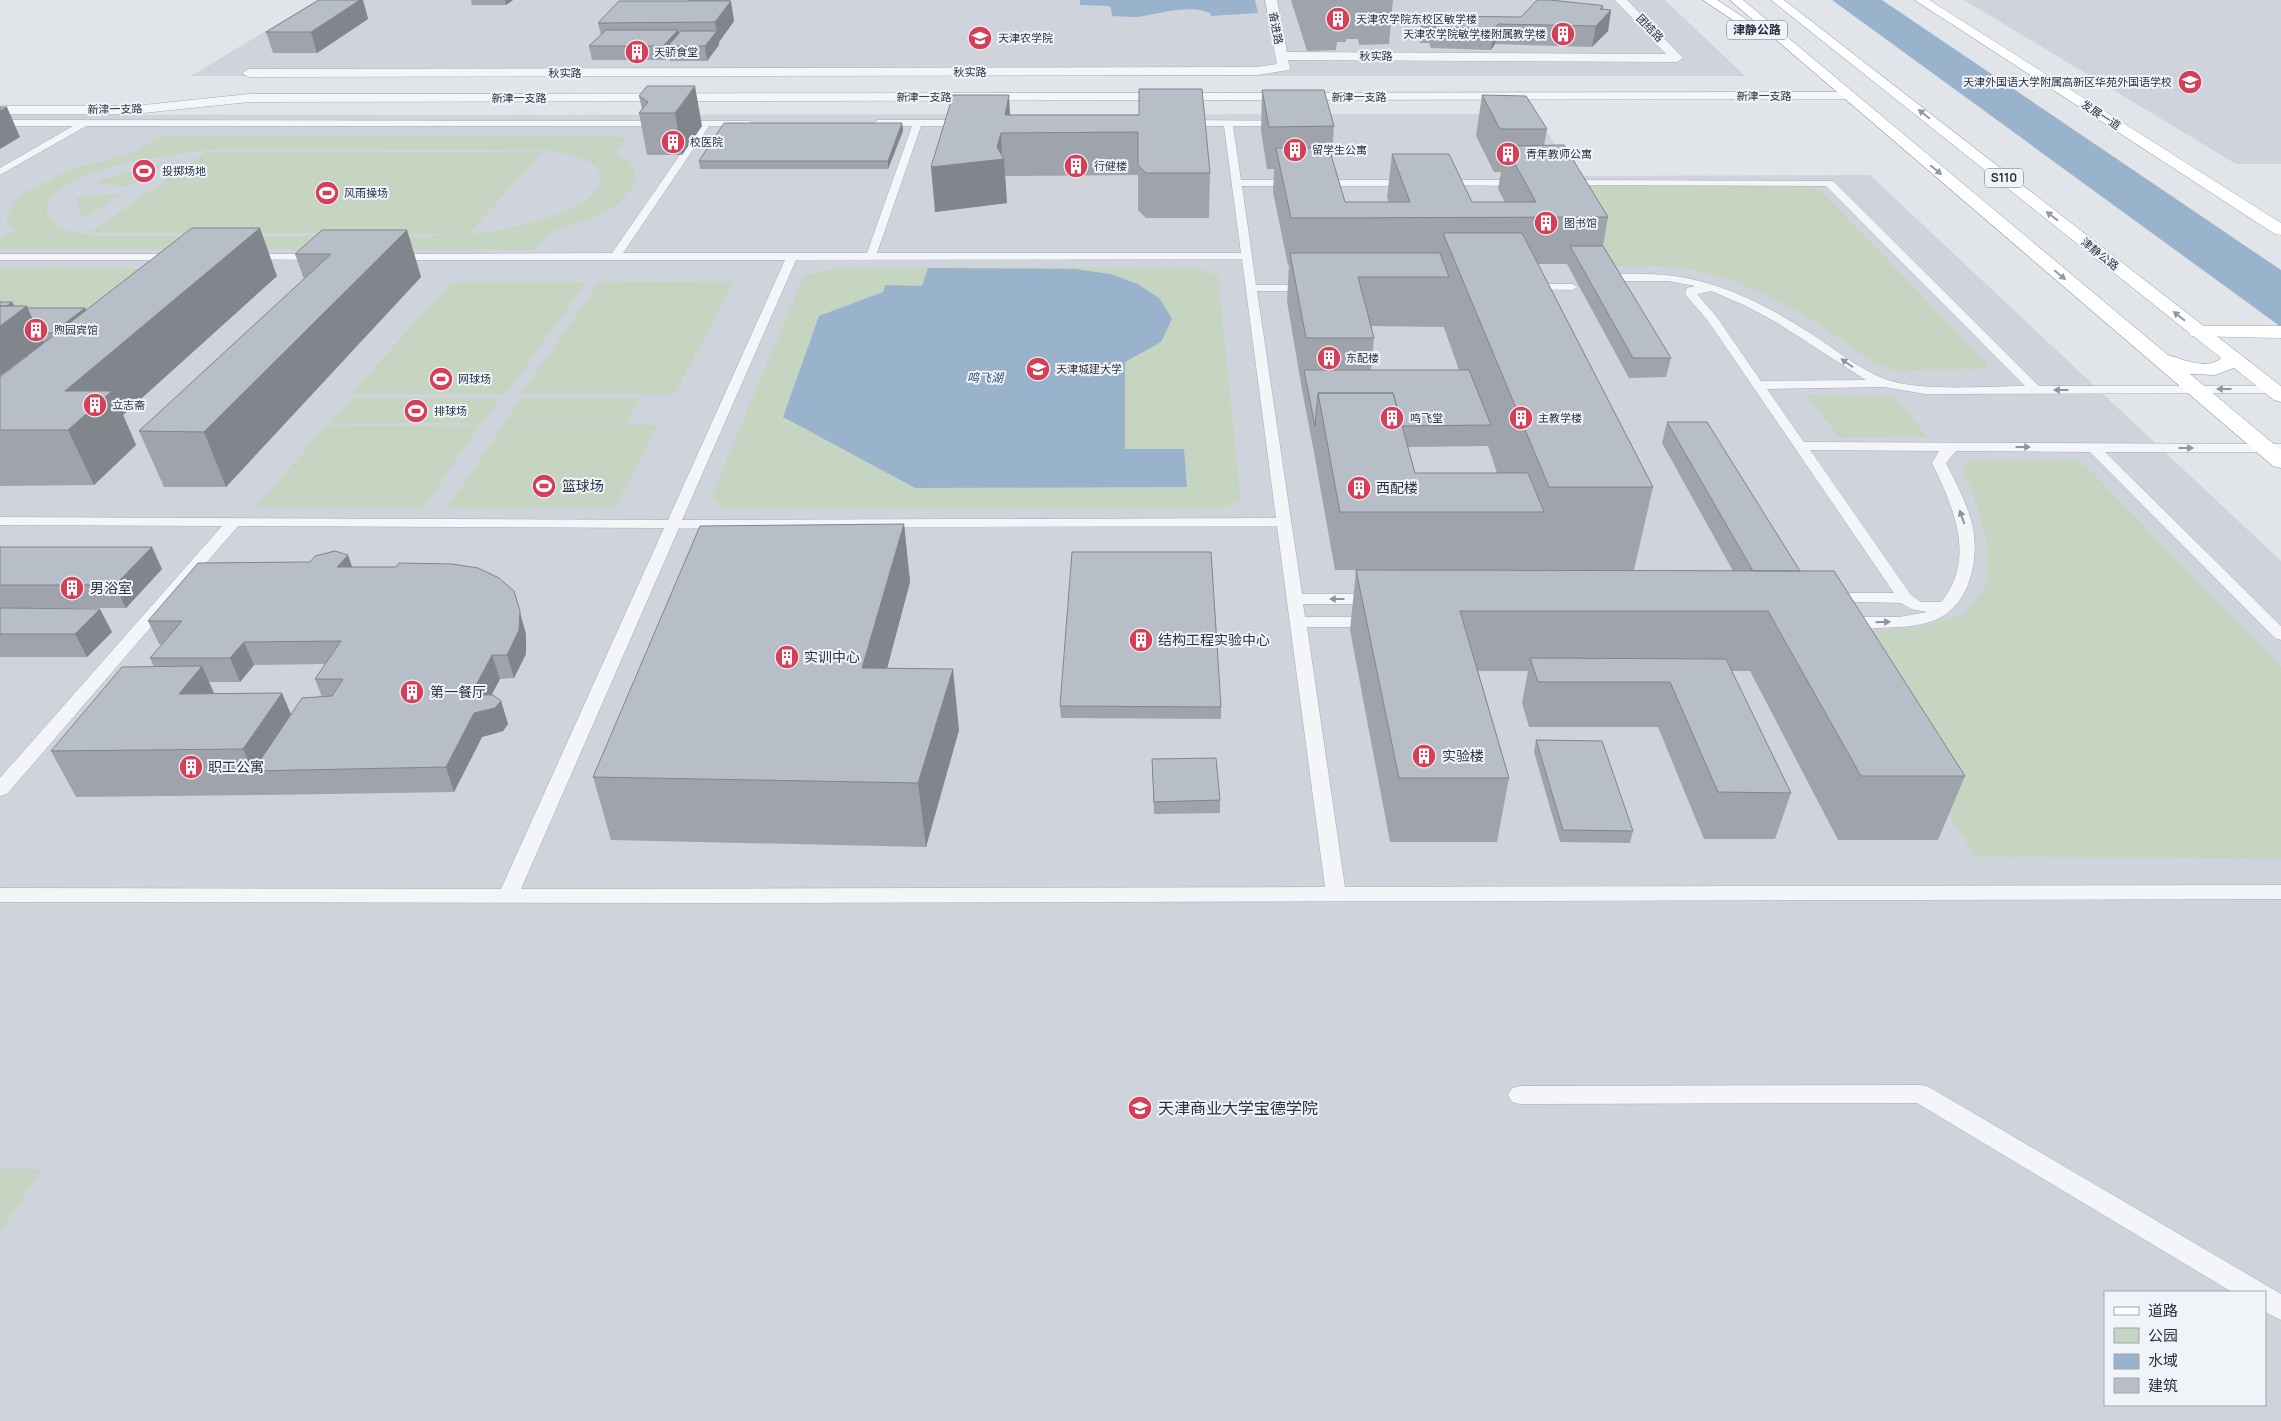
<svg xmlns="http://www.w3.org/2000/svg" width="2281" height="1421" viewBox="0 0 2281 1421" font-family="Manrope,'Noto Sans SC',sans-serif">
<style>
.built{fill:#cfd4dc;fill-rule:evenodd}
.green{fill:#c6d5c1;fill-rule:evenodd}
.water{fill:#9ab3cc}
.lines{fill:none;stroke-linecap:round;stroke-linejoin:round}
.service-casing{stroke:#a6acb5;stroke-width:1}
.minor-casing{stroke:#a6acb5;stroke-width:1}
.tertiary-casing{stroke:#a6acb5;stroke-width:1}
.secondary-casing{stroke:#a6acb5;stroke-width:1}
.trunk-casing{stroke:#8792a2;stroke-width:1}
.service{fill:#f4f5f8;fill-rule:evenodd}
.minor{fill:#f4f5f8;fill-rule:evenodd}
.tertiary{fill:#f4f5f8;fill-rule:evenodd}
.secondary{fill:#fff;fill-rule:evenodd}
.trunk{fill:#fff;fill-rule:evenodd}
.wall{fill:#9ea3ac;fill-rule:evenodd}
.shaded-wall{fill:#81858c}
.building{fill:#b8bec8;stroke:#81858c}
.oneway{fill:#9498a1}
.oneway2{fill:#8e949e}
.labels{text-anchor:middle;stroke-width:4;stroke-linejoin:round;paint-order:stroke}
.far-poi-label{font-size:11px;fill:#283243;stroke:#f0f3f7;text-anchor:start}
.far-street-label{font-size:11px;fill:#283243;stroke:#f0f3f7}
.shield{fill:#f0f3f7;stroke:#646c79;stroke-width:1}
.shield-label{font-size:12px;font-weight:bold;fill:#283243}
.far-water-label{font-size:12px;font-style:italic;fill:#305279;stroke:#f0f3f7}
.poi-label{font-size:14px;fill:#283243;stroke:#f0f3f7;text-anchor:start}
.near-poi-label{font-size:16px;fill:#283243;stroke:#f0f3f7;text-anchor:start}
</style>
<rect width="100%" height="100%" fill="#e1e5ea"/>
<!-- built -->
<path class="built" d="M317 0H1665L1745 76H191Z
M1964 0H2281V164H2236Z
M1535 114 1576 176 1870 175 2281 561V1421H0V115ZM2105 1292H2265V1405H2105Z"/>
<!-- green -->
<path class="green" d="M158 137H627L615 152 630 162 636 175 632 188 618 204 590 219 551 232 535 250 0 249V240L14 231 7 222V215L16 200 25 192 70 170 133 153ZM223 149 543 150C556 152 569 153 580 158 589 161 600 167 601 178 602 206 527 225 505 229 450 239 394 236 338 236 261 236 184 236 107 236 88 235 63 234 50 218 44 211 46 203 52 197 87 162 175 154 223 149Z
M206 152H543L468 234 89 233Z
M170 160 130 186 106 185 97 181Z
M1799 185 1820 190 1988 364 1986 369 1894 370 1875 364C1821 324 1765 286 1698 271 1672 265 1642 266 1615 266L1566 186Z
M121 193 83 219 76 197Z
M0 267 135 268 147 273 98 312H0Z
M1197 267 1218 276 1241 501 1221 509H725L711 497 804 275 840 268Z
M734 281 675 394H521L599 282Z
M451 282H586L506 394H351Z
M1806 395H1893L1928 437 1840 438Z
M352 398H500L482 423H329Z
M521 398H641L626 424H503Z
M480 425 424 507H256L326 426Z
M504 425H658L615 507 447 508Z
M1977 460H2064L2077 461 2088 468 2281 667V858L1975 857 1837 631 1917 628 1965 614 1987 583V541L1973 494 1963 470 1966 462Z
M0 1169H42L0 1232Z"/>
<!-- water -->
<path class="water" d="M1080 0H1255L1258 13 1211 16 1210 13C1189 5 1165 12 1144 16 1134 18 1122 16 1112 16L1111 8 1108 6 1080 5Z
M1832 0H1882L2281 270V327Z
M928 268 1075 269 1110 274 1138 284 1160 299 1172 319 1161 342 1125 362V449H1184L1187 487 915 488 783 417 819 316 883 292 885 285 922 286Z"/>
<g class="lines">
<!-- service casing -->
<g class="service-casing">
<path id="service" d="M0 120 750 121 752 123 747 126H709L623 253H867L912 126 875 125 873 123 878 120H967L972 123 967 126H921L877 253H1241L1224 126H1183L1178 123 1183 120 1287 121 1289 123 1284 126H1233L1241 180H1412L1417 183 1412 186H1242L1256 285H1312L1318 288 1312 291H1257L1302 594H1376L1382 596 1384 599 1382 602 1376 604H1303L1305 617H1375L1381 619 1383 622 1381 625 1375 627H1307L1345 887 2281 885V899L720 903 0 902V888L501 889 664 528 238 526 7 794 0 796V778L222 526 0 525V517L668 520 785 260H391L386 257 391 254 612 253 700 126H86L0 175V168L73 126H0ZM1242 259 1276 518 682 520 796 260ZM1277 526 1325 887 521 889 679 528Z
M1440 180H1522L1527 183 1522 186 1436 185V181Z
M1563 180 1833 181 2039 386H2277L2278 389 2277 392 2272 393 1925 394 1884 387 1767 389 1804 442 2281 444V452H2105L2281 626V640L2275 638 2090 452 1956 451 1946 463C1956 482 1966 502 1972 523 1979 553 1973 595 1946 614 1932 624 1911 627 1895 627 1877 628 1855 630 1837 625L1835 622 1837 619 1843 617H1899L1927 612 1911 609 1901 603 1822 601 1820 598 1822 595 1828 593H1894L1708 321 1685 294 1687 288 1695 286 1668 281H1615L1611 280 1609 278 1611 276C1621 273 1631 274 1641 274 1703 273 1756 299 1807 331 1833 347 1856 368 1885 379 1918 392 1987 386 2025 386L1826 186 1559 185V181ZM1711 291 1744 305 1774 321 1866 380 1761 381 1716 316 1697 294ZM1810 450 1939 451 1932 463C1953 506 1977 559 1941 602H1921L1911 595Z
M0 254H178L183 257 178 260H0Z
M246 254H320L325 257 320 260 242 259 241 257Z
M1526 284H1572L1578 287 1572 290 1522 289 1520 287Z
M1921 1085 1929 1087 2281 1294V1320L2265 1312V1292H2232L1917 1103 1520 1104 1512 1102 1508 1095 1512 1088 1520 1086Z"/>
</g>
<!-- minor casing -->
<g class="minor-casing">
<path id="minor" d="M1265 0H1277L1287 52 1666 54 1615 0H1627L1683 58 1677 62 1288 60 1290 67 1289 70 1257 75 249 77 242 73 249 69 1257 67 1277 64Z"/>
</g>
<!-- tertiary casing -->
<g class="tertiary-casing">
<path id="tertiary" d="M1850 92 1857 96 1855 99 249 102 134 114H0V106H134L249 94Z"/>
</g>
<!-- secondary casing -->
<g class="secondary-casing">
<path id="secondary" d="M1915 0H1929L2281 223V235L2275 234Z
M2198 326H2281V338L2191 336 2189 332 2191 328Z"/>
</g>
<!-- trunk casing -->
<g class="trunk-casing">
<path id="trunk" d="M1703 0H1717L1755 25 1753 28H1745Z
M1730 0H1743L2168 355C2183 359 2207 371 2221 358L1771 0H1784L2281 386V402L2274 400 2234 368 2215 375 2190 374 2281 450V468L2273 466Z"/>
</g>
<!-- service -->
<use href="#service" class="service"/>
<!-- minor -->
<use href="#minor" class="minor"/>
<!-- tertiary -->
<use href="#tertiary" class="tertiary"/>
<!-- secondary -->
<use href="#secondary" class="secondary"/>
<!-- trunk -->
<use href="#trunk" class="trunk"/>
</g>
<!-- wall -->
<path class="wall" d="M319 0H363L368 19 317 53H273L266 32Z
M471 0H513L506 5H472Z
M688 0H730V1L734 21 719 42V45L707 61H670L669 56 665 60H592L589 46 601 35 598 23 688 1Z
M1291 0H1393L1389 44 1359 45 1358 39H1346V42H1337L1336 50 1307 51Z
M1603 6 1602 10H1611L1608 31 1592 47 1495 44 1491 50 1431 48 1429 43H1420L1419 37 1421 16 1521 17Z
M1262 90 1334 126 1332 158 1345 202H1389L1387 198 1392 154 1472 202H1505L1498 189 1501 172H1494L1476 136 1482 95 1547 129 1544 146 1608 217 1603 246 1671 358 1666 377 1629 378 1567 264H1538L1653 487 1634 570H1335L1313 447 1302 390 1287 301 1289 265H1288L1273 192 1274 169H1267L1261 131ZM1443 325 1459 370H1371L1374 338 1371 326 1443 327ZM1488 446 1497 473H1415L1408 447Z
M639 96 702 126 682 155H647L639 113 642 109Z
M1010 115H1139L1210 173 1209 218H1146L1138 210V175L1005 176 1007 203 935 212Z
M902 123 903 131 888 169H700L699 161Z
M407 230 421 277 226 487H164L139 431 304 279 295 254Z
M277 276 123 415 136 445 94 485 0 486V377L44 343 0 376V302H12L15 306H27V308L86 310Z
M1667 422 1800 571 1965 776 1938 840H1838L1750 671H1731L1791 793 1775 839H1704L1658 727H1529L1522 703 1528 671H1478L1509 778 1497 842H1390L1350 630 1356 570 1733 571 1662 443Z
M904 524 910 582 887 668 959 730 926 847 611 840 593 777Z
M0 547 162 569 126 608H0Z
M352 567 526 634V654L514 678 500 679 491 695 501 701 508 724 503 731 482 737 454 792 264 795 76 797 51 751 154 667 150 658 162 644H159L148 621ZM325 664 315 679 322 697 291 714 214 694 209 682H240L254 665Z
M0 608 112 632 87 657H0Z
M1060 706 1221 707V719L1061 718Z
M1536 740 1633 831 1630 843 1560 842 1534 752Z
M1152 759 1220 800V813L1154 814Z"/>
<!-- shaded-wall -->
<path class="shaded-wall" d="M360 0H363L368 19 317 53 311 32Z
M505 0H513L506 5Z
M731 1 734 21 719 42V45L707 61 705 46 717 31 715 22Z
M1603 6 1601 21 1611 10 1608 31 1592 47 1596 26 1600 9Z
M1498 24 1495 44 1491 50 1494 29Z
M678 30 680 44 668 46 669 56 665 60 663 46Z
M695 86 702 126 682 155 675 113Z
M1009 95 1011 133 1005 115Z
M7 107 20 137 0 149V111Z
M902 123 903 131 888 169V161Z
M1001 133 1002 159H1004L1007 203 935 212 931 167 997 147Z
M260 228 277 276 123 415 136 445 94 485 68 430 65 391Z
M407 230 421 277 226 487 204 432Z
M12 302 17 312 5 308Z
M27 306 44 343 0 376V326Z
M85 308 90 317 56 343 52 333Z
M904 524 910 582 871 729 862 668Z
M152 547 162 569 126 608 115 585Z
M348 555 356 578 337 567Z
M514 591 526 634V654L514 678 507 655Z
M100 609 112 632 87 657 75 634Z
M244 642 254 665 240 682 230 658Z
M492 655 500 679 483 711 501 701 508 724 503 731 482 737 454 792 446 767 474 713 471 695Z
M202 666 222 711 179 694Z
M953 669 959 730 926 847 918 783Z
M282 693 301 738 253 771 243 749Z"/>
<!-- building -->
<path class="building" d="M319 0H360L311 32H266Z
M1537 0H1550L1598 5 1603 6 1600 9 1611 10 1596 26 1498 24 1494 29 1434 27 1432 22H1422L1421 16 1521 17Z
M619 1H731L715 22 598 23Z
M606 30H678L663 46H589Z
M681 31H717L705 46H668Z
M647 86H695L675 113H639L648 102 639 96Z
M1139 89H1202L1210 173H1146L1138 165V132L1001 133 997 147 1004 159 931 167 953 95H1009L1005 115H1139Z
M1262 90H1324L1334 126 1269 127Z
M1482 95 1526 96 1547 129H1500Z
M0 107H7L0 111Z
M724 123H902L888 161H699Z
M1564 145 1608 217 1291 218 1276 148H1329L1345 202H1410L1392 154H1449L1472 202H1536L1505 146Z
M192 228H260L65 391H112L68 430H0V377Z
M322 230H407L204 432 139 431 331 254H295Z
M1443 233H1522L1653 487H1549Z
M1570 246H1603L1671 358H1633Z
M1290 253H1440L1449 277H1358L1374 338H1306Z
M0 302H12L7 306H0Z
M0 306H27L0 326Z
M27 308H85L52 333H39Z
M1304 370H1469L1491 425 1402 426 1393 393H1318L1315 426Z
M1318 393H1393L1415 473H1528L1544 512H1340Z
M1667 422H1707L1800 571H1753Z
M904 524 862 668 953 669 918 783 593 777 700 526Z
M0 547H152L115 585H0Z
M335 551 348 555 337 567H396L399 563 452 564 478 568 499 578 514 591 520 611 519 630 507 655H492L471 695H493L501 701 495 708 474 713 446 767 253 771 302 698 332 696 343 679H315L341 641 244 642 230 658H150L182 621H148L198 563 310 562 315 556Z
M1072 552H1211L1221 707 1060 706Z
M1356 570 1834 571 1965 776H1861L1768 611H1460L1509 778H1399Z
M0 608 100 609 75 634H0Z
M1530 658 1726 659 1791 793 1718 792 1670 682H1538Z
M202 666 179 694 282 693 243 749 51 751 122 667Z
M1536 740 1602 741 1633 831 1563 830Z
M1216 758 1220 800 1154 802 1152 759Z"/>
<!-- one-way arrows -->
<defs><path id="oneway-solid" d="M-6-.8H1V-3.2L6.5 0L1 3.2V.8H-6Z" transform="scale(1.25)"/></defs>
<g class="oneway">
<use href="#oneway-solid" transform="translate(1924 114) rotate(-141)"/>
<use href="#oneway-solid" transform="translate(1936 170) rotate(40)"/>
<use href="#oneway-solid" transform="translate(2052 216) rotate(-142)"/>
<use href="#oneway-solid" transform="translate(2060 275) rotate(40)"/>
<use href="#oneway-solid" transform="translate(2179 316) rotate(-142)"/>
</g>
<g class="oneway2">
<use href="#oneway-solid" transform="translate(1847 363) rotate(-145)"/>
<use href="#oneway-solid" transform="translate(2224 389) rotate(-180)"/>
<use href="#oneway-solid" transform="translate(2061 390) rotate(180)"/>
<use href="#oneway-solid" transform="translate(2023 447)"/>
<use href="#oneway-solid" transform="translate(2186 448)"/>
<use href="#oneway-solid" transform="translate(1962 517) rotate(-109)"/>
<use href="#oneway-solid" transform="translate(1337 599) rotate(180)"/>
<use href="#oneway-solid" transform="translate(1883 622) rotate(-2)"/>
</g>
<!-- icons -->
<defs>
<g id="building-disc" transform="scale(1.25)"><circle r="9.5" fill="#d53f58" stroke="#f0f3f7"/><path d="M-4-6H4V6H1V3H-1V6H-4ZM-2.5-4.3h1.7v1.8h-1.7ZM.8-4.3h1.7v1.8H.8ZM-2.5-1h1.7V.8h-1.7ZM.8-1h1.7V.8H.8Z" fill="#fff"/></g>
<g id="university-disc" transform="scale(1.25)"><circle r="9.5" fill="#d53f58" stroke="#f0f3f7"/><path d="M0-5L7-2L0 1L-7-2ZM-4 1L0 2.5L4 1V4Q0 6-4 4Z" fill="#fff"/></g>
<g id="school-disc" transform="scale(1.25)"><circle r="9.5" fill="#d53f58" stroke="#f0f3f7"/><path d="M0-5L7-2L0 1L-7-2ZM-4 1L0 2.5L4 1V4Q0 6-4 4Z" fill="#fff"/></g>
<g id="stadium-disc" transform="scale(1.25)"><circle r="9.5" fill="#d53f58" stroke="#f0f3f7"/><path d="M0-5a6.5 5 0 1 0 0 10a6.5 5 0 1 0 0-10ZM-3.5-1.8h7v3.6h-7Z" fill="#fff"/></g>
</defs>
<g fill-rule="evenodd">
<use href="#building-disc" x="1338" y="19"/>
<use href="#building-disc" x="1563" y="34"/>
<use href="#university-disc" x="980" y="38"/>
<use href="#building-disc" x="637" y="52"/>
<use href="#school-disc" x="2190" y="82"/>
<use href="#building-disc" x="673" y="142"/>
<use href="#building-disc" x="1295" y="150"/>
<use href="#building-disc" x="1508" y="154"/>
<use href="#building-disc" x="1076" y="166"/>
<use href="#stadium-disc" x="144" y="171"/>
<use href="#stadium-disc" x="327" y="193"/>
<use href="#building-disc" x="1546" y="223"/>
<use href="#building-disc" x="36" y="330"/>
<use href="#building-disc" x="1329" y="358"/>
<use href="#university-disc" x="1038" y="369"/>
<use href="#stadium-disc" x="441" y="379"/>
<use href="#building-disc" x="95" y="405"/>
<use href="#stadium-disc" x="416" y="411"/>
<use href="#building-disc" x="1392" y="418"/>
<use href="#building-disc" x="1521" y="418"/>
<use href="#stadium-disc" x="544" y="486"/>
<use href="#building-disc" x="1359" y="488"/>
<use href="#building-disc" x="72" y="588"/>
<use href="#building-disc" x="1141" y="640"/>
<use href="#building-disc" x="787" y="657"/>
<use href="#building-disc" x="412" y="692"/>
<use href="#building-disc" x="1424" y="756"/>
<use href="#building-disc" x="191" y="767"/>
<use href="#university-disc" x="1140" y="1108"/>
</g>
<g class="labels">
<!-- far-poi labels -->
<g class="far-poi-label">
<text x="1356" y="23">天津农学院东校区敏学楼</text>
<text x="1546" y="38" text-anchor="end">天津农学院敏学楼附属教学楼</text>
<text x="998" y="42">天津农学院</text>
<text x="654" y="56">天骄食堂</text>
<text x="2172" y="86" text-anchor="end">天津外国语大学附属高新区华苑外国语学校</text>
<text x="690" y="146">校医院</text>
<text x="1312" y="154">留学生公寓</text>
<text x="1526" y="158">青年教师公寓</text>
<text x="1094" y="170">行健楼</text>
<text x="162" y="175">投掷场地</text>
<text x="344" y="197">风雨操场</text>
<text x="1564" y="227">图书馆</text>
<text x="54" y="334">煦园宾馆</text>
<text x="1346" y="362">东配楼</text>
<text x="1056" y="373">天津城建大学</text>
<text x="458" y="383">网球场</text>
<text x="112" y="409">立志斋</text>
<text x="434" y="415">排球场</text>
<text x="1410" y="422">鸣飞堂</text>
<text x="1538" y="422">主教学楼</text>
</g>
<!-- far-street labels -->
<g class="far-street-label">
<text transform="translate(1276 28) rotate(79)" y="4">奋进路</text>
<text transform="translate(1650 28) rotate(46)" y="4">团结路</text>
<text x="1376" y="60">秋实路</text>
<text x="970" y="76">秋实路</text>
<text x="565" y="77">秋实路</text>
<text x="1764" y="100">新津一支路</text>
<text x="924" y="101">新津一支路</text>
<text x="1359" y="101">新津一支路</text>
<text x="519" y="102">新津一支路</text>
<text transform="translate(115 109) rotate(-1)" y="4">新津一支路</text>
<text transform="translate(2101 115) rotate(33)" y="4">发展一道</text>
<text transform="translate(2100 254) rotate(38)" y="4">津静公路</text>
</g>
<!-- shield labels -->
<g class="shield">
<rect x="1727" y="20.5" width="60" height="19" rx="4"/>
<rect x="1985" y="168.5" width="38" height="19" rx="4"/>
</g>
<g class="shield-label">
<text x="1757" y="34">津静公路</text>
<text x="2004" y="182">S110</text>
</g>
<!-- far-water labels -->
<g class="far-water-label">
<text x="985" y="382">鸣飞湖</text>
</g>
<!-- poi labels -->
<g class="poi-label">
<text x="562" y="491">篮球场</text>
<text x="1376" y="493">西配楼</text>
<text x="90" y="593">男浴室</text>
<text x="1158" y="645">结构工程实验中心</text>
<text x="804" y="662">实训中心</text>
<text x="430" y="697">第一餐厅</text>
<text x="1442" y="761">实验楼</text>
<text x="208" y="772">职工公寓</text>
</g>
<!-- near-poi labels -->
<g class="near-poi-label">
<text x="1158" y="1114">天津商业大学宝德学院</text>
</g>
</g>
<!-- legend -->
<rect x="2104" y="1291" width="162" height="115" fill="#f0f3f7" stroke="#a0a6af"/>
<rect x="2114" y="1307" width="25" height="8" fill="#ffffff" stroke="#a0a6af"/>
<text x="2148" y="1316" font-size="15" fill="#283243">道路</text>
<rect x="2114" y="1328" width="25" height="15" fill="#c6d5c1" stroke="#a0a6af"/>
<text x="2148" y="1341" font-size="15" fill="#283243">公园</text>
<rect x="2114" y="1354" width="25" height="15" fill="#9ab3cc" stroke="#a0a6af"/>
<text x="2148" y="1366" font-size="15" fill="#283243">水域</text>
<rect x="2114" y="1378" width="25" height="15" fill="#b8bec8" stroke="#a0a6af"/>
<text x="2148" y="1391" font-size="15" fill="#283243">建筑</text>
</svg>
